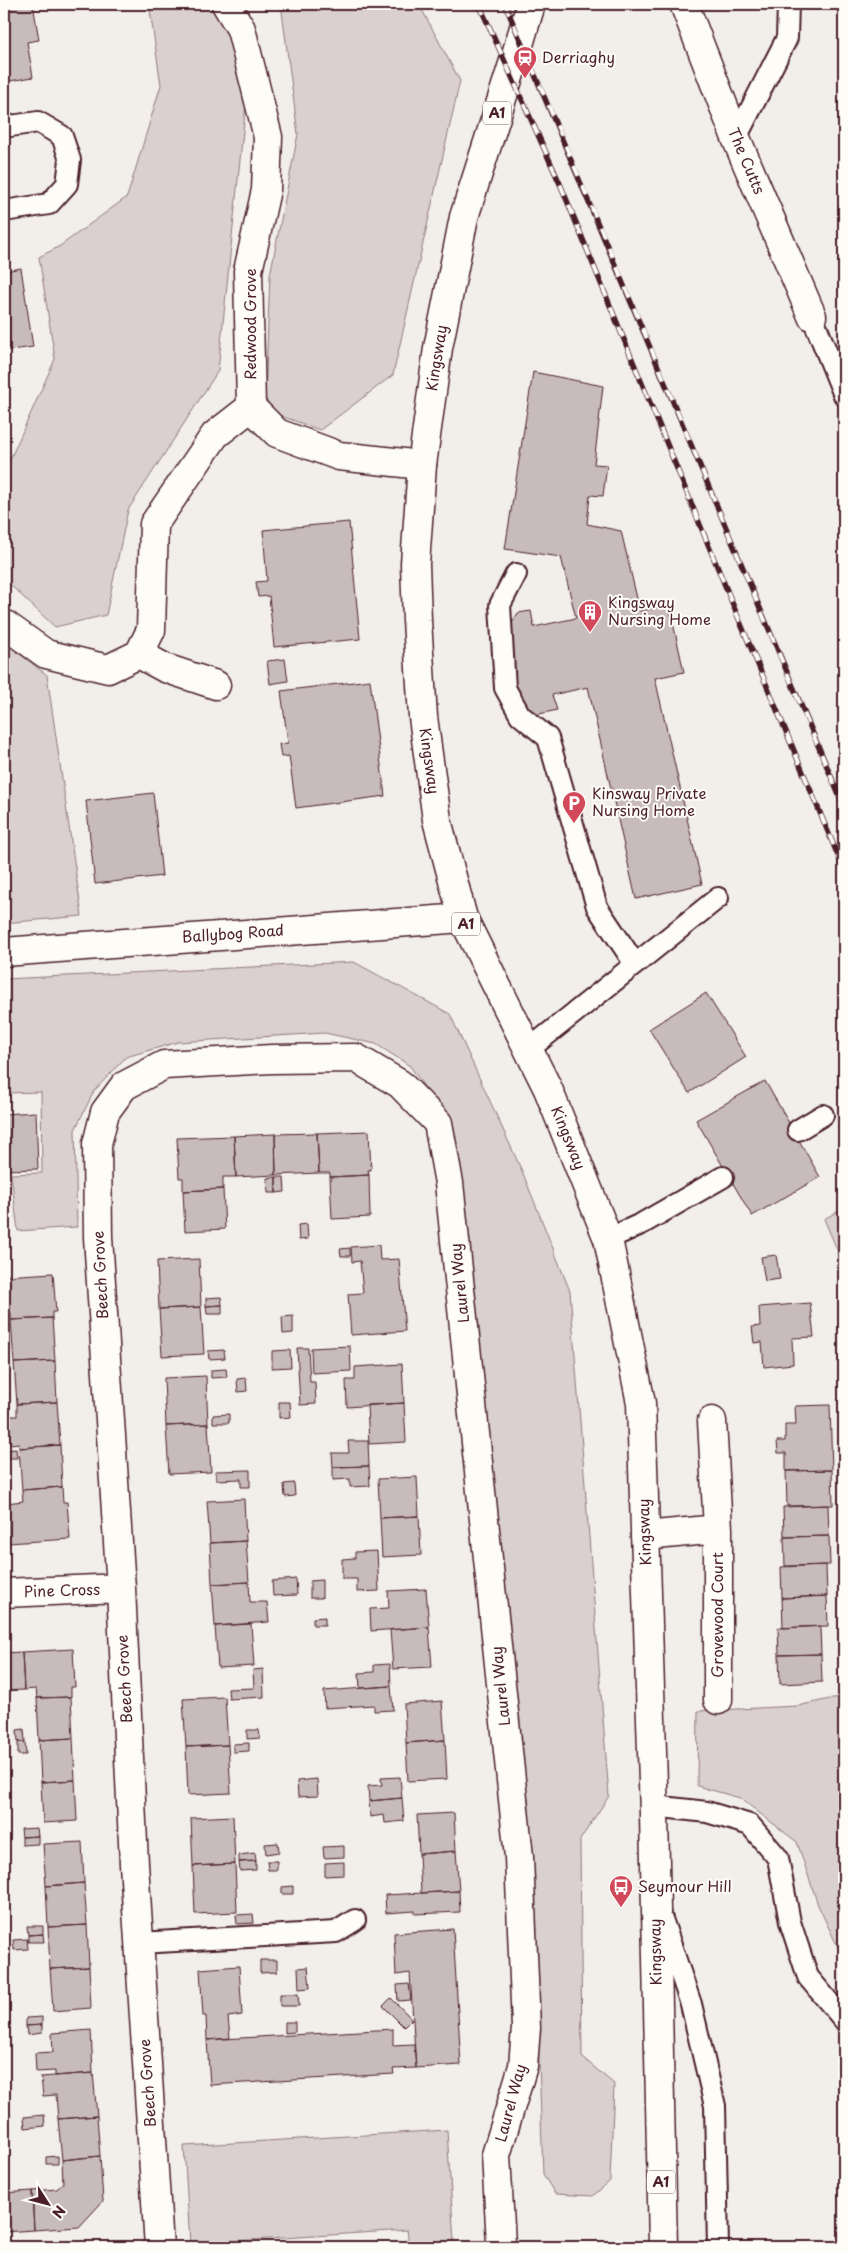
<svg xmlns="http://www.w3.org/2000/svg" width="848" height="2251" viewBox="0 0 848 2251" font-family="'Playpen Sans',sans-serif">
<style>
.green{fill:#d9d0cf;stroke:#92787d}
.building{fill:#c8bbbb;stroke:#4a1f2b}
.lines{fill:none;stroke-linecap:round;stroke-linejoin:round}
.lane-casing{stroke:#4a1f2b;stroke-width:24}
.street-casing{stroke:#4a1f2b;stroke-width:31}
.primary-casing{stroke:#4a1f2b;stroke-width:31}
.lane{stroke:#fdfcf7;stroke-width:20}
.street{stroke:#fdfcf7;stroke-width:28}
.primary{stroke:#fdfcf7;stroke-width:28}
.rail-casing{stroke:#4a1f2b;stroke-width:5.5}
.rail{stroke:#fdfcf7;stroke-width:4;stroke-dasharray:11;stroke-linecap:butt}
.labels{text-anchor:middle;stroke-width:4;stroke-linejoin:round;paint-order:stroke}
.shield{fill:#fdfcf7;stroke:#806168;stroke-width:1}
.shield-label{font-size:14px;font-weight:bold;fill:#4a1f2b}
.poi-label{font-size:15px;fill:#4a1f2b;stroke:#fdfcf7;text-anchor:start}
.street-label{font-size:15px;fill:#4a1f2b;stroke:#fdfcf7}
</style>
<rect width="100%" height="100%" fill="#f2efeb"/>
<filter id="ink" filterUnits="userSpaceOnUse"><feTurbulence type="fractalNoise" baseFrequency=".02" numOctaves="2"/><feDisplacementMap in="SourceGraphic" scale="10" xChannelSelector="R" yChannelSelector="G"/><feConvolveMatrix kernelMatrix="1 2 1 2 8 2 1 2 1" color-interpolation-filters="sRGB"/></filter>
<g filter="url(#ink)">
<!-- green -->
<path class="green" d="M149 4H245L254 26 218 371 128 510 106 615 55 627 4 579V473L55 359 39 257 60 246 127 197 161 85Z
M281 4H419L460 81 393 375 320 430 276 414 265 398 270 275 298 134Z
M4 642 47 675 82 916 4 923Z
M354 962 450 1014 522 1171 570 1291 609 1796 580 1840 582 2057 614 2084 610 2181 593 2196 555 2194 543 2174 535 1949 441 1111 410 1066 376 1044 325 1033 178 1042 126 1057 94 1091 75 1130 77 1227 18 1231 11 1174 42 1173 41 1092 4 1093V979Z
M844 1208V1266L824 1219Z
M844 1696V1960L818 1905 797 1842 740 1798 697 1786 698 1711 797 1706Z
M447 2130 454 2242 409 2245 407 2230 190 2244 184 2146Z"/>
<!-- building -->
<path class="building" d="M4 4H33L39 40 27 42 33 77 4 82Z
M4 265 5 271 21 268 33 347 4 351Z
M533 372 603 386 594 464 607 465 603 496 590 495 587 524 621 531 640 611 669 605 684 672 655 678 702 884 636 899 588 687 552 695 557 710 535 715 517 703 502 639 518 613 531 611 534 627 576 618 561 557 505 549Z
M349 522 360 639 274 647 269 596 258 597 256 582 267 581 263 530Z
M285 659 288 681 270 684 267 661Z
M370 680 385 796 296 808 289 756 281 757 279 744 288 743 281 691Z
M153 793 162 876 95 884 86 801Z
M706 993 746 1057 689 1093 649 1029Z
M765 1081 820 1177 752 1216 696 1120Z
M36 1112 38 1169 4 1170V1114Z
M369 1131 371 1170H368L369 1175 330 1177V1173H319L317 1133Z
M317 1133 319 1173 276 1175 275 1134Z
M275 1134 276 1175 236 1177 234 1136Z
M234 1136 236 1177H223V1189L183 1191V1178H179L177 1138Z
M369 1175 370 1217 332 1219 330 1177Z
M276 1177V1193H268L267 1178Z
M276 1177H284L285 1192 276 1193Z
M223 1189 225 1229 185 1231 183 1191Z
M307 1224 308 1239 299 1240 298 1225Z
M379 1245 380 1260 399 1259 405 1331 351 1335 348 1294 363 1293 360 1261 352 1262 351 1247Z
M350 1248V1256H341L340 1249Z
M776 1255 780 1279 765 1281 761 1257Z
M199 1259 201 1307 159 1309 157 1261Z
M53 1273 56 1312H52V1318L11 1320V1313H4V1276Z
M221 1297 222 1305 206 1306V1298Z
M810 1303 814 1337 792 1338 793 1364 764 1367 762 1342 754 1343 752 1327 760 1326 759 1307Z
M222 1305V1314H207L206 1306Z
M201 1307 204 1354 162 1356 159 1309Z
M293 1316V1333L283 1334 282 1317Z
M52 1318 55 1361 14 1363 11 1320Z
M350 1346 351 1371 312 1373 311 1348Z
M297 1348H308L310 1382H315L316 1404 300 1405Z
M224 1350 225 1358 209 1359 208 1351Z
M290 1350 291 1367 272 1368V1351Z
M55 1361 57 1402 17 1404 14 1363Z
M402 1364 404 1403 347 1407 346 1380H355V1367Z
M226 1369 227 1377 211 1378V1370Z
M206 1376 208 1424 166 1426 164 1378Z
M246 1378 247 1391 238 1392 237 1379Z
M57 1402 60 1445 19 1448V1443L10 1444V1439H4V1416H17V1404Z
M279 1402H290L291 1417 279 1418Z
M404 1403 406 1442 369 1444 367 1405Z
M830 1405 832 1470 786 1471V1453H778L777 1441H785V1425H796L795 1406Z
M229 1414V1423H213V1415Z
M208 1424 211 1472 169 1474 166 1426Z
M348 1441H368L369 1466 333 1467 332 1453H349Z
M60 1445 62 1487 22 1490 19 1448Z
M16 1449 17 1458H4V1450Z
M369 1466 370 1486 350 1487V1479L333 1480V1467Z
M250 1470V1487H241V1479L216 1480 215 1471Z
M832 1470 833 1505 787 1506 786 1471Z
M417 1477 419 1516 380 1518 378 1479Z
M294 1483 295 1496 285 1497 284 1484Z
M62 1487 63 1502H67L70 1539 8 1543 6 1503 23 1501 22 1490Z
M244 1499 246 1541 210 1543 207 1501Z
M4 1503H6L8 1543H4Z
M828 1505 829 1536 784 1537 783 1507Z
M419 1516 421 1555 382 1557 380 1518Z
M829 1536 830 1565 785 1566 784 1537Z
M246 1541 249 1582 212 1584 210 1543Z
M377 1551 379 1591 357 1592V1579H342V1559L355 1558V1552Z
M826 1565 827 1596 782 1598 781 1567Z
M296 1579 297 1595 273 1596 272 1581Z
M322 1580V1598H310V1581Z
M249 1582 250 1602H267L269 1622 215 1626 212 1584Z
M426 1589 429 1627 371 1631 370 1609 389 1608 388 1591Z
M827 1596 828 1626 783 1628 782 1598Z
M325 1617V1625H313V1618Z
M251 1624 254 1666 218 1668 215 1626Z
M820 1626 821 1654 779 1655 778 1628Z
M429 1627 432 1667 393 1669 390 1630Z
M73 1649 75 1687H71V1697L37 1698 36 1689 24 1690 22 1652Z
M22 1652 24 1690 4 1691V1653Z
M821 1654 822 1682 780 1684 779 1655Z
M390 1664 391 1686 360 1688 359 1673 374 1672V1665Z
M263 1669 264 1697 229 1699 228 1689 254 1688 253 1670Z
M391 1686 393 1710 374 1711V1705L325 1708 324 1691Z
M71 1697 73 1738 39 1740 37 1698Z
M225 1697 228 1745 186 1747 183 1699Z
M442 1701 445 1740 406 1743 404 1704Z
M24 1729 25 1742H18L17 1730Z
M247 1730H259L260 1738 247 1739Z
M73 1738 75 1780 41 1782 39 1740Z
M445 1740 447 1779 408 1781 406 1743Z
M18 1742H25L26 1755H18Z
M249 1743V1751L233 1752V1744Z
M228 1745 231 1793 188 1795 186 1747Z
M400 1777 402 1798 369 1801 368 1786 382 1785 381 1778Z
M317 1779 318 1796 298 1797 297 1781Z
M75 1780 77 1821 43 1823 41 1782Z
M402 1798 404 1821 385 1823 384 1815 370 1817 369 1801Z
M454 1813 456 1851 419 1854 417 1815Z
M233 1816 235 1864 193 1866 191 1818Z
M37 1828 38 1836 22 1837 21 1829Z
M38 1836V1844L22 1845V1837Z
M82 1842 84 1883 46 1886 43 1844Z
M278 1843 279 1852 266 1854 265 1844Z
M344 1846V1857L324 1858 323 1847Z
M456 1851 459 1891 421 1893 419 1854Z
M255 1853 256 1861 239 1862V1855Z
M256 1861V1870L240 1871 239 1862Z
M267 1861H277V1870H268Z
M344 1862V1875L325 1876V1863Z
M235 1864 237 1912 195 1914 193 1866Z
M84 1883 87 1925 48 1927 46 1886Z
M293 1886V1894H282V1887Z
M459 1891 460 1912 415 1914V1911L386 1913 385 1895Z
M253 1914 254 1923 237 1924 236 1915Z
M87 1925 89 1967 50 1969 48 1927Z
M27 1926H43V1934L28 1935Z
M453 1929 461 2065 416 2068 410 1973 396 1975 394 1933Z
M43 1934 44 1942H28V1935Z
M27 1939 28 1949 14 1950 13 1940Z
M260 1960H277V1972L260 1973Z
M239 1966 242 2015 228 2017 230 2038 207 2040 206 2016H203L200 1969Z
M89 1967 91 2008 53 2011 50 1969Z
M308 1967 310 1988 299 1989 298 1968Z
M409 1984 411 2000 398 2001 397 1985Z
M280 1994H298L299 2006H280Z
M391 1998 412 2019 404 2027 383 2006Z
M42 2017V2025L26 2026V2018Z
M285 2022H295V2032L285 2033Z
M42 2025V2033L27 2035 26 2026Z
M393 2029V2045L414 2044 416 2068 393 2069 394 2074 210 2085 207 2040Z
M91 2030 93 2073 55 2076V2071L36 2072 35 2053 53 2052 52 2033Z
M93 2073 97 2116 58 2119 56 2095 43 2096 41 2077Z
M44 2115 45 2126 25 2128 24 2117Z
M97 2116 100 2156 62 2160 58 2119Z
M58 2156V2164H46V2157Z
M100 2156 103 2201 79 2227 34 2230 32 2191 57 2189 63 2183 62 2160Z
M32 2191 34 2230 4 2232V2193Z"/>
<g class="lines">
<!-- lane casing -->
<g class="lane-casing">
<path id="lane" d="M4 127 38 122 62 136 70 160 67 184 49 204 4 211
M736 138 787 38 788 4
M812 316 844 395
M516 574 500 605 505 688 520 715 548 738 597 907 635 964
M528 1050 718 898
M798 1130 823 1115
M608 1239 643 1223 723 1177
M653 1806 707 1812 750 1825 778 1858 790 1922 808 1977 844 2020
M662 1919 691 2004 715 2106 718 2247
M139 1943 336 1932 355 1920"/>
</g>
<!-- street casing -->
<g class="street-casing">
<path id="street" d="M226 4 241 29 268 137 266 190 248 271 251 407 277 433 339 456 422 465
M684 4 736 138 812 316
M4 624 46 654 108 669 139 654 151 630 154 524 215 435 251 407
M139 654 165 668 216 685
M4 952 463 918
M712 1421 718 1529V1700
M645 1536 718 1529
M4 1593 121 1588
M159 2247 134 1864 121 1588 98 1237 97 1144 105 1112 124 1086 164 1065 272 1059 356 1058 400 1084 438 1123 449 1183 519 1857 526 2028 523 2066 496 2155 501 2244 503 2247"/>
</g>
<!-- primary casing -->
<g class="primary-casing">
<path id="primary" d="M531 4 515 58 464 217 438 348 422 465 415 564 417 620 423 717 437 820 463 918 548 1089 608 1239 641 1403 654 1815 663 2247"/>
</g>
<!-- lane -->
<use href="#lane" class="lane"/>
<!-- street -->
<use href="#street" class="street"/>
<!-- primary -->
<use href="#primary" class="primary"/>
<!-- rail casing -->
<g class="rail-casing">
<path id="rail" d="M479 4 561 186 733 605 844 870
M505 4C620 271 730 540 844 807"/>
</g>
<!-- rail -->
<use href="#rail" class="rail"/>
</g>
</g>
<!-- icons -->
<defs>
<g id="station-pin" transform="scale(1.25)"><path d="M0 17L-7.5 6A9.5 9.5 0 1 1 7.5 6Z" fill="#d1495b" stroke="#fdfcf7"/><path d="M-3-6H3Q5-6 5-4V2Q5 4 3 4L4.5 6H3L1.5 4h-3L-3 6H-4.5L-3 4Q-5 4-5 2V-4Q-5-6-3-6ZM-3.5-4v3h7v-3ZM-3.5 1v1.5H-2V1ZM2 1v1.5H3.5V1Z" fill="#fff"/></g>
<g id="building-pin" transform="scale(1.25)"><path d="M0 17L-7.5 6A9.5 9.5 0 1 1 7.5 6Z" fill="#d1495b" stroke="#fdfcf7"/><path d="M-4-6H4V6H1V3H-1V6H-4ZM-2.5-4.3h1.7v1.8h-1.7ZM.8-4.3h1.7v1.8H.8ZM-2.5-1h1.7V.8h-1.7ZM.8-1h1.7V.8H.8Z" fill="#fff"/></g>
<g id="parking-pin" transform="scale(1.25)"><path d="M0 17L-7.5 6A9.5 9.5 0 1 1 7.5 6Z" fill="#d1495b" stroke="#fdfcf7"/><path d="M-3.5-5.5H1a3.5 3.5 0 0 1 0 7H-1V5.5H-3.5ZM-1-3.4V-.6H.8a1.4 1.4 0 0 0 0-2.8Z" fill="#fff"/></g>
<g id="bus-pin" transform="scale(1.25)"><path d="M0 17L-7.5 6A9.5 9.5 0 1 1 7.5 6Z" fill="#d1495b" stroke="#fdfcf7"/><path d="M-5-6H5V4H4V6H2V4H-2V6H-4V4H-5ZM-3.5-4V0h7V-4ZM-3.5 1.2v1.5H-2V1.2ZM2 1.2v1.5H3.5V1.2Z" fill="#fff"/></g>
</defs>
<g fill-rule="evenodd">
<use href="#station-pin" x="525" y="58"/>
<use href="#building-pin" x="590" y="612"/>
<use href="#parking-pin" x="574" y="803"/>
<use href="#bus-pin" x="621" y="1887"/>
</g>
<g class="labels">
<!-- shield labels -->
<g class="shield">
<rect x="483" y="101.5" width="28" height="23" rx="4"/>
<rect x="452" y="912.5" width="28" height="23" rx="4"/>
<rect x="647" y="2170.5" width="28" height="23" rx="4"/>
</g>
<g class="shield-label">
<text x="497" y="118">A1</text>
<text x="466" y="929">A1</text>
<text x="661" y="2187">A1</text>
</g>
<!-- poi labels -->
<g class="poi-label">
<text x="542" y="63">Derriaghy</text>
<text x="608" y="608">Kingsway<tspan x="608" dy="17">Nursing Home</tspan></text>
<text x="592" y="799">Kinsway Private<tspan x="592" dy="17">Nursing Home</tspan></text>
<text x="638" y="1892">Seymour Hill</text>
</g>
<!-- street labels -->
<g class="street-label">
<text transform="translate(746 161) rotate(67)" y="5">The Cutts</text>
<text transform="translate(251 324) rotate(-90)" y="5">Redwood Grove</text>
<text transform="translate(437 358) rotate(-81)" y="5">Kingsway</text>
<text transform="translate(429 761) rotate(82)" y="5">Kingsway</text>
<text transform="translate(233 934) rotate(-4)" y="5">Ballybog Road</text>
<text transform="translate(568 1138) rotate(68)" y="5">Kingsway</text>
<text transform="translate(101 1275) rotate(-93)" y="5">Beech Grove</text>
<text transform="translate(460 1283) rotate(-96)" y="5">Laurel Way</text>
<text transform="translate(645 1532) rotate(-92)" y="5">Kingsway</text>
<text transform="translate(62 1591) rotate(-2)" y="5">Pine Cross</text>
<text transform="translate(718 1615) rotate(-90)" y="5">Grovewood Court</text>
<text transform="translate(125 1679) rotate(-93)" y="5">Beech Grove</text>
<text transform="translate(501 1686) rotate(-96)" y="5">Laurel Way</text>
<text transform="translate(656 1952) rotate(-91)" y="5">Kingsway</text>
<text transform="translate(148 2083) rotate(-94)" y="5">Beech Grove</text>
<text transform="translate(511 2103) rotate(-75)" y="5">Laurel Way</text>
</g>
</g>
<!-- margin -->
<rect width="848" height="2251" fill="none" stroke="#fdfcf7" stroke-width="20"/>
<rect x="10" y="10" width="828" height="2231" fill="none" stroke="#4a1f2b" stroke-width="2" filter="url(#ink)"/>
<!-- north arrow -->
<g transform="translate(48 2204) rotate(126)" stroke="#fdfcf7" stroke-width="4" paint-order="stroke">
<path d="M0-4L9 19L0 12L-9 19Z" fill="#4a1f2b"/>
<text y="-8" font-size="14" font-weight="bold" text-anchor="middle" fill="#4a1f2b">N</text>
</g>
</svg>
